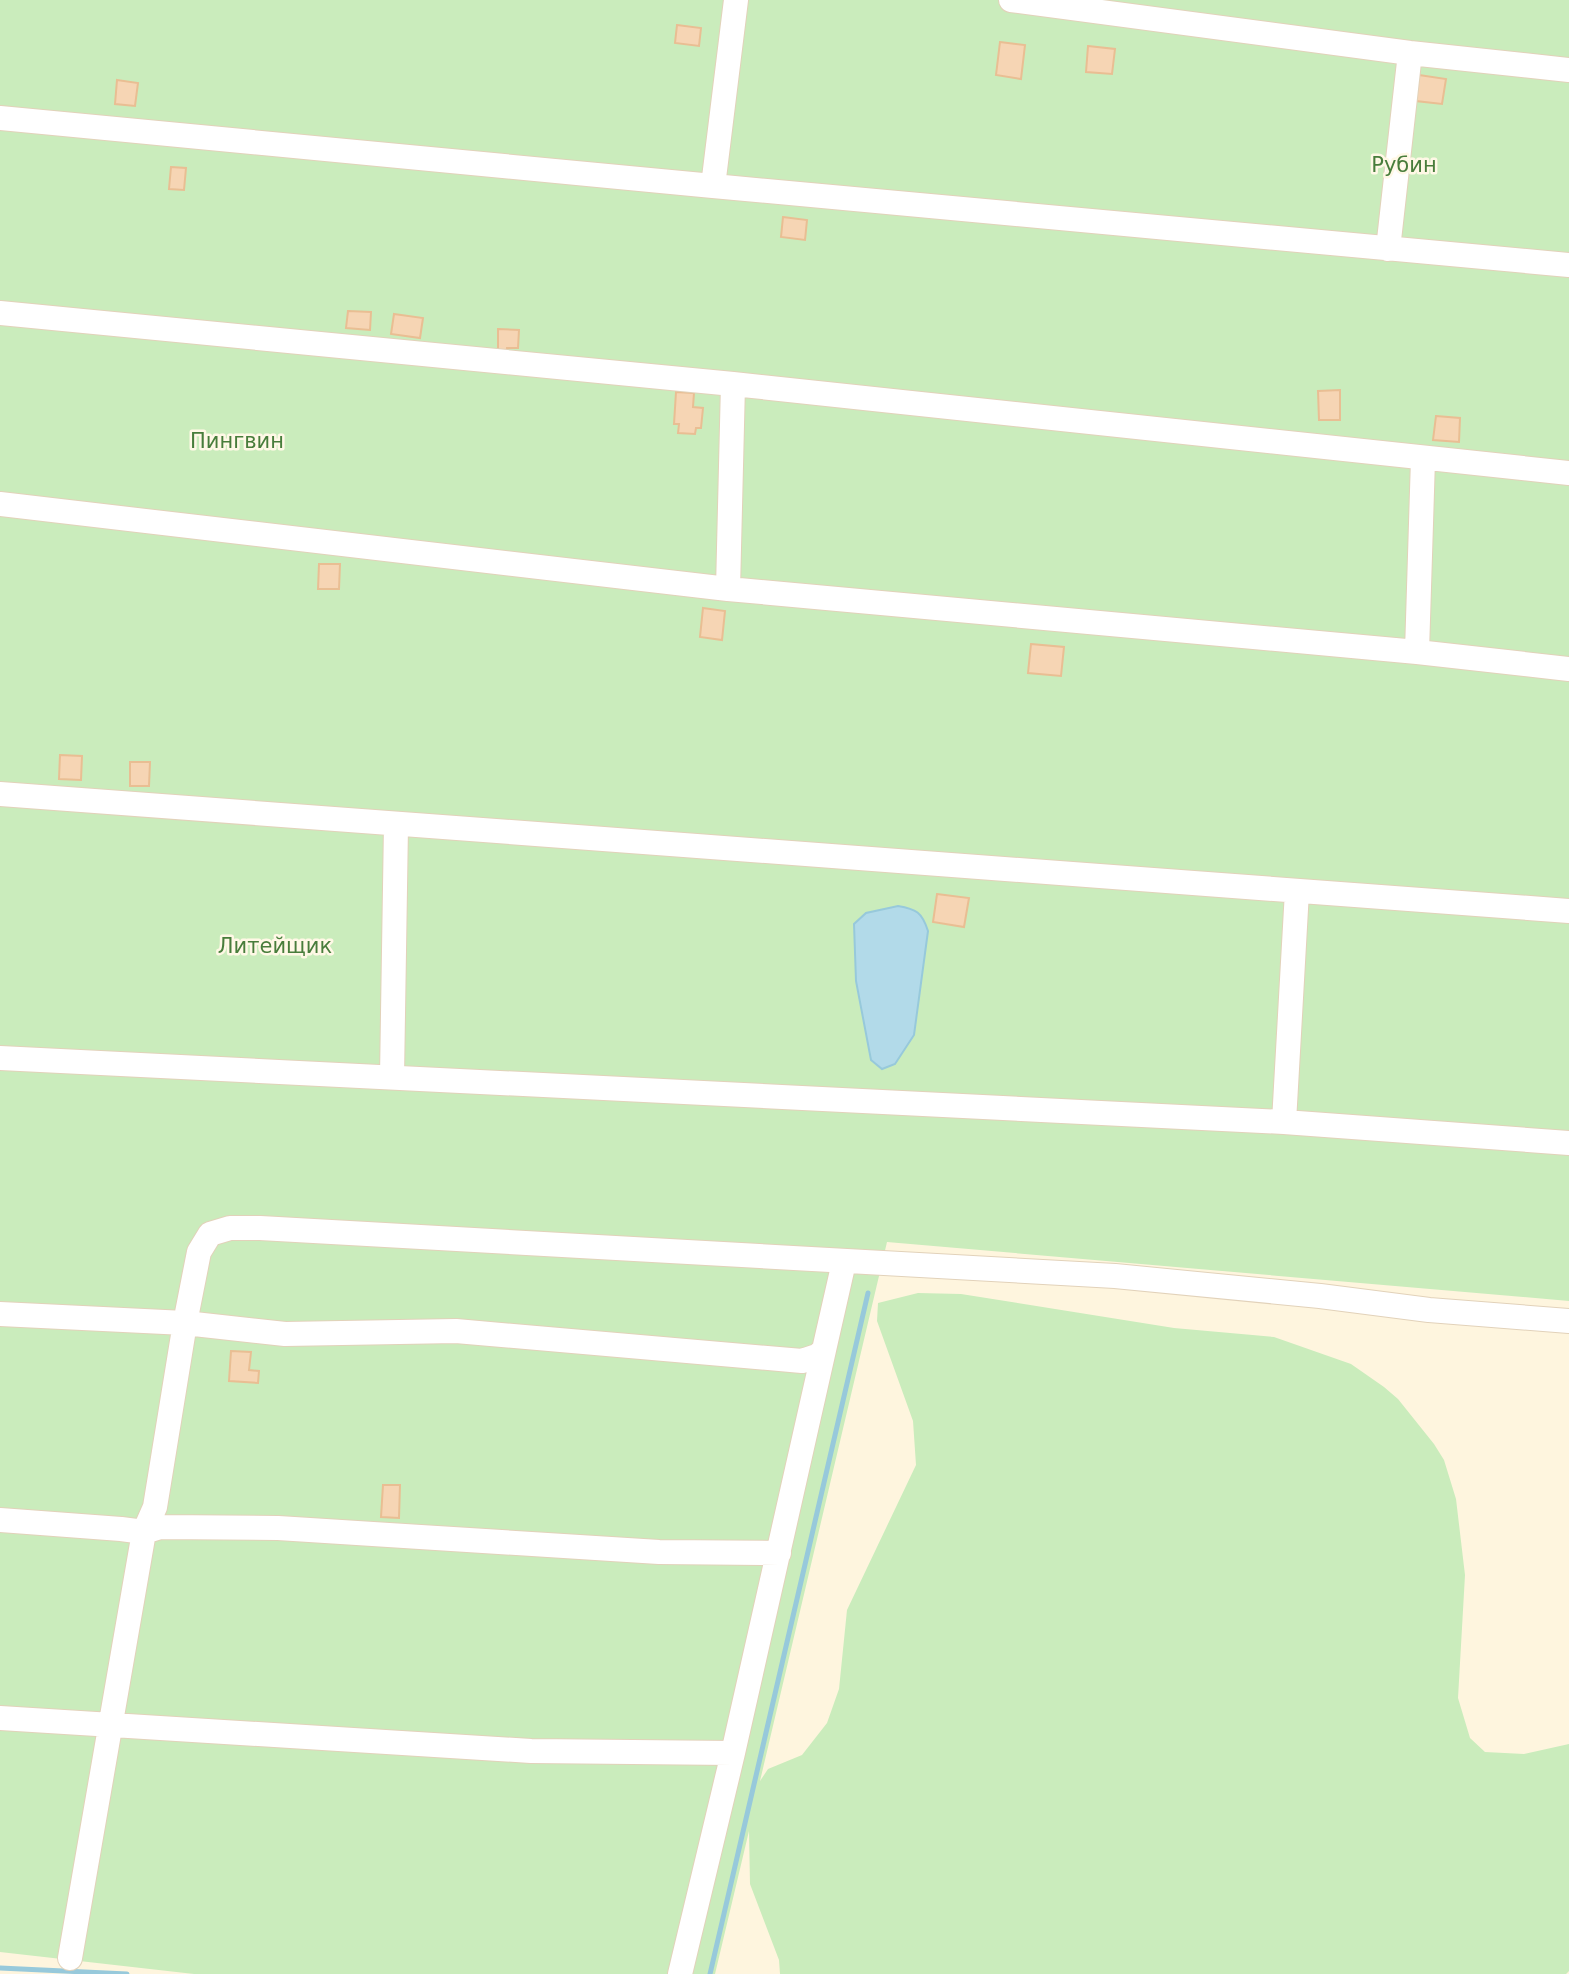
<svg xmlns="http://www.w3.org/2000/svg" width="1569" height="1974" viewBox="0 0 1569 1974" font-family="'DejaVu Sans',sans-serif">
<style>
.green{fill:#caecbc}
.water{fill:#b2dae9;stroke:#97c9db;stroke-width:2}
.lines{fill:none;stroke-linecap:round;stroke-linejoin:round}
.stream{stroke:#97c9db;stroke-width:5}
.building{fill:#f6d5b4;stroke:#e9be93;stroke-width:2}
.minor-casing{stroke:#e2d2ba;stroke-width:26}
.minor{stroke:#fff;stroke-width:24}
.labels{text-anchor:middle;stroke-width:5;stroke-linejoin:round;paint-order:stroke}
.park-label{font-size:21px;fill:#487d3b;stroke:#fff8e6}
</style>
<rect width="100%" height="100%" fill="#fef5de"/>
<!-- green -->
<path class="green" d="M0 0H1569V1301L887 1242 760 1781 768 1769 802 1755 827 1723 839 1689 847 1610 916 1465 913 1421 877 1321 878 1303 918 1293 961 1294 1174 1328 1274 1337 1351 1364 1384 1387 1398 1399 1434 1444 1444 1460 1456 1499 1465 1575 1458 1698 1470 1738 1485 1752 1524 1754 1569 1744V1971L1566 1974H780L779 1960 750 1884 749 1831 715 1974H194L0 1952Z"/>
<!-- water -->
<path class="water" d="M898 906C916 909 922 912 928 931L914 1035 895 1064 882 1069 871 1060 856 981 854 924 866 913Z"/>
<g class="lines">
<!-- stream -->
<path class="stream" d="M0 1968 127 1974
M710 1974 868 1293"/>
</g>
<!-- building -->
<path class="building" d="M677 25 701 28 699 46 675 43Z
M1000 42 1025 45 1021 79 996 75Z
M1088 46 1115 49 1112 74 1086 72Z
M1419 75 1446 79 1442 104 1416 101Z
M117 80 138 83 135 106 115 104Z
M171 167 186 168 184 190 169 189Z
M783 217 807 220 805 240 781 237Z
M348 311 371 312 370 330 346 328Z
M394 314 423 318 420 338 391 334Z
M498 329 519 330 518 348H507L506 357 498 356Z
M1340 390V420H1319L1318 391Z
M676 392 694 393 693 407 703 408 701 428H696L695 434 678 433 679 424H674Z
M1436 416 1460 418 1459 442 1433 440Z
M319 564H340L339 589H318Z
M703 608 725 611 722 640 700 637Z
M1031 644 1064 647 1061 676 1028 673Z
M60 755 82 756 81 780 59 779Z
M130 762H150L149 786H130Z
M937 894 969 898 964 927 933 922Z
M231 1351 251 1352 249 1370 259 1371 258 1383 229 1381Z
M383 1485H400L399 1518 381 1517Z"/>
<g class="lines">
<!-- minor casing -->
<g class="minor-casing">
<path id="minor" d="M1011 0 1410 53 1569 70
M0 118 713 186 1569 265
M713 186 736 0
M1388 249 1410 53
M0 313 733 384 1569 473
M0 504 728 589 1417 652 1569 669
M728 589 733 384
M1417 652 1423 459
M0 794 1569 911
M0 1058 1284 1122 1569 1143
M392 1077 396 825
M1284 1122 1297 891
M0 1314 185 1323 285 1334 456 1331 802 1361 817 1356 824 1350 844 1262
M0 1520 121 1529 144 1532 160 1527 278 1528 659 1552 779 1553
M0 1718 531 1751 733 1753
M70 1958 144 1532 155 1507 185 1323 199 1252 210 1234 230 1228H260L1115 1276 1320 1296 1429 1310 1569 1321
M680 1974 733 1753 824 1350"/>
</g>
<!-- minor -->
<use href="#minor" class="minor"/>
</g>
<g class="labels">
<!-- park labels -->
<g class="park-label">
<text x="1404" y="172">Рубин</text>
<text x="237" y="448">Пингвин</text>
<text x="275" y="953">Литейщик</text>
</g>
</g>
</svg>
